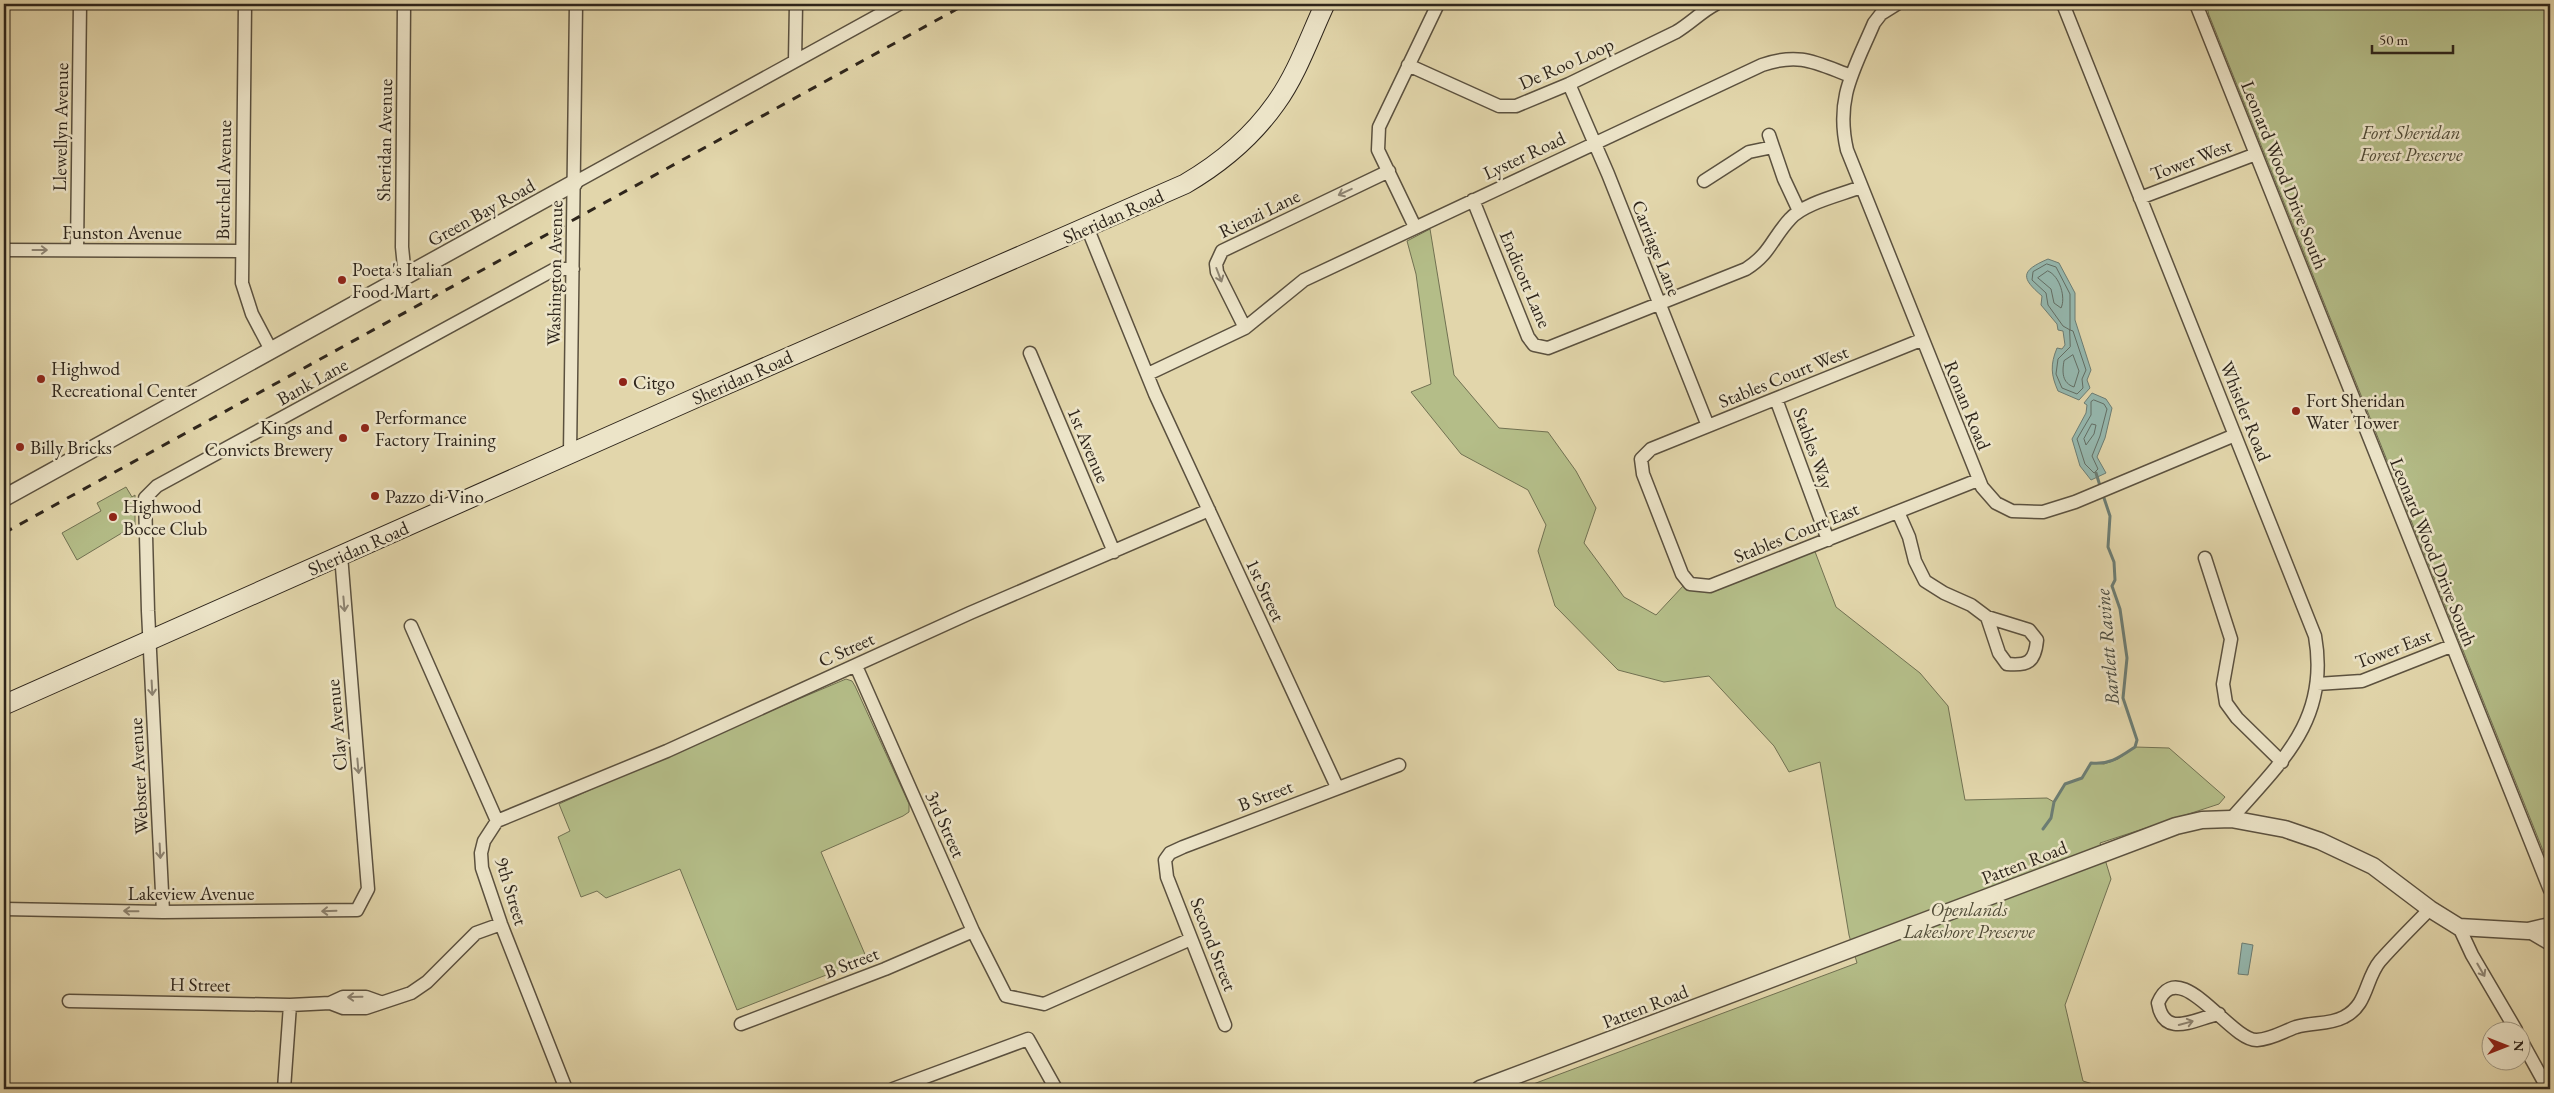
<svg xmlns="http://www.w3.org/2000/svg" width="2554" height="1093" viewBox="0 0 2554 1093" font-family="'EB Garamond',serif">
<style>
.green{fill:#b4bd88;stroke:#717152}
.water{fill:#95b8af;stroke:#6c7d74}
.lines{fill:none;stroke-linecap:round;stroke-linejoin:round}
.shore{stroke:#626e65;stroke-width:1}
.stream{stroke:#6c7d74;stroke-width:3}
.minor-casing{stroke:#5b513f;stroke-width:15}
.tertiary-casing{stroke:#5b513f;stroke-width:19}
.secondary-casing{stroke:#2e251b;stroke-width:21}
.minor{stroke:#ece4c8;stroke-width:12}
.tertiary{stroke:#ece4c8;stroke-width:16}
.secondary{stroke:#ece4c8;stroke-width:19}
.rail{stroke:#2e251b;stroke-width:3;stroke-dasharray:9 9;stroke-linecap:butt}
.oneway{stroke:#8d8472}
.poi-dot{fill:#8f2418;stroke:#ece4c8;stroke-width:2}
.labels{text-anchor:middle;stroke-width:5;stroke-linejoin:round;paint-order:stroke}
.street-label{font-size:19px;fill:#2e251b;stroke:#ece4c8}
.park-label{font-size:19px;font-style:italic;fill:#504b36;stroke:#ece4c8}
.poi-label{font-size:19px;fill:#2e251b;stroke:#ece4c8;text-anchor:start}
.water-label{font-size:20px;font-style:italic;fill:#484a40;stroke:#ece4c8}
</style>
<rect width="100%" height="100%" fill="#e2d6ab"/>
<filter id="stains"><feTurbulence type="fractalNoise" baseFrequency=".004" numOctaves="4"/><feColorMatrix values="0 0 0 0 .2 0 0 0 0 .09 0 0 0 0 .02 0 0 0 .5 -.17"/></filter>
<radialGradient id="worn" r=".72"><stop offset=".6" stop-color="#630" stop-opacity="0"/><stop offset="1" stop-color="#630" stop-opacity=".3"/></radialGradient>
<!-- green -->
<path class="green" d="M2206 4H2550V868L2209 15Z
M1430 229 1454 375 1499 428 1548 432 1576 471 1596 508 1584 543 1624 597 1656 615 1684 585 1690 590 1709 591 1814 549 1836 607 1920 673 1948 706 1965 800 2047 798 2054 802 2065 784 2082 778 2091 763 2104 764 2118 759 2135 747 2169 748 2225 797 2219 804 2100 843 2111 879 2065 1005 2083 1081 2109 1089H1520L1857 963 1849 935 1820 762 1789 772 1774 746 1709 676 1664 682 1618 670 1555 606 1538 551 1546 525 1528 490 1461 454 1411 392 1431 384 1416 274 1407 241Z
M126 487 132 497 135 495V525L77 560 62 533 101 511 97 503Z
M846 679 852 681 855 686 909 804V812L903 816 821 852 867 959 737 1010 680 869 606 898 597 891 581 897 558 837 570 831 559 804 678 750Z"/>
<!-- water -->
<path class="water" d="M2048 259 2059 263 2075 293V320L2091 370 2087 380 2090 388 2079 400 2058 391C2051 375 2050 365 2057 348L2062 349 2065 345 2063 331 2058 330 2057 324 2041 305 2042 296C2021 278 2020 271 2048 259Z
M2092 393 2106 399 2112 408 2105 438 2097 457 2106 473 2091 480 2080 466 2072 439 2086 413 2087 405 2084 403Z
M2242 943 2253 945 2248 975 2238 974Z"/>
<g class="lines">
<!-- shore -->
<path class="shore" d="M2047 264 2056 267 2070 294V330L2063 326 2048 305 2046 293 2032 280 2033 272Z
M2048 271C2060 276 2066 298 2061 308L2054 303 2051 289 2038 278Z
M2070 330 2073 331 2086 370 2082 379 2083 388 2077 394 2062 388 2056 374 2058 359 2070 347Z
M2073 355 2079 371 2074 387C2062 383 2062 372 2064 361Z
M2094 400 2104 404 2107 409 2100 436 2092 456 2098 469 2094 473 2085 464 2077 439 2091 415V402Z
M2092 424 2096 425 2094 434 2086 445 2084 439Z"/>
<!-- stream -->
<path class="stream" d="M2096 473 2101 489
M2043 829 2051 818 2054 802 2065 784 2082 778 2091 763C2110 765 2120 757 2135 747L2137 740 2123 698 2127 658 2120 609 2112 586 2115 580 2114 562 2108 547 2110 516 2103 495"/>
<!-- minor casing -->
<g class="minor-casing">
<path id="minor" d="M245 4 242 283 252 314 271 350
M404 4 402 247 405 277
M1897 4 1881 14 1874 23C1854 70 1835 98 1847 150L1982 487 1996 503 2012 511 2043 512 2075 502 2235 435
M2063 4 2315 636C2330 720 2281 762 2231 819
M2196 4 2550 890
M795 61 796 4
M1408 65 1499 106H1516L1569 84 1676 32C1691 23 1702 11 1716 4
M1569 84 1608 174 1708 426
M1769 135 1784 179 1799 211
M1704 181 1749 152 1773 147
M574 183 899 4
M2140 198 2256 154
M1473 200 1528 337 1534 345 1548 348 1746 269C1771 253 1772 238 1790 219 1804 203 1841 195 1861 187
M1087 227 1155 394 1337 787
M1415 227 1378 150 1379 127 1438 4
M4 250 241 251
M77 250 80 4
M1245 328 1217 272 1216 264 1222 251 1389 171
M1921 340 1651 449 1641 459 1643 474 1682 574 1690 584 1710 586 1978 480
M1030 353 1114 552
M1148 374 1245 328 1304 280 1762 65C1800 52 1816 63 1851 76
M1776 399 1828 540
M570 454 576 4
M1898 512 1909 537 1915 561 1925 581 1944 593 1971 605 1987 617
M2205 558 2231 639 2223 684 2226 703 2237 718 2282 762
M1987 617 2029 630 2037 640C2035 662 2028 666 2007 664L1999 653Z
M411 626 497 821 484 841 481 853 482 868 501 924 566 1089
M856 666 973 931 1006 996 1044 1004 1191 939
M2317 684 2362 681 2451 646
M497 821 667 751 970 613 1209 510
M4 909 163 912 357 910 368 889 341 555
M163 912 148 611 145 498 157 486 555 269H573
M2459 927 2472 955 2516 1030
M2528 931 2550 944
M69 1001 290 1005 330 1003 343 997H366L380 1002
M330 1003 343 1008H366L411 993 427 982 476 933 501 924
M2219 1014C2196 1018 2164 1040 2158 1003 2179 953 2230 1041 2257 1040 2272 1039 2282 1032 2296 1027 2312 1022 2329 1025 2344 1017 2368 1005 2365 979 2380 961 2396 943 2413 926 2430 909
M741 1024 885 969 973 931
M1225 1025 1167 877 1165 860 1170 853 1183 847 1399 765
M2522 1042 2548 1089
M284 1089 290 1005
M893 1089 1028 1039 1056 1089"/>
</g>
<!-- tertiary casing -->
<g class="tertiary-casing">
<path id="tertiary" d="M4 498 574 183
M1480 1089 2176 826 2202 820 2231 819 2285 829 2320 841 2373 866 2430 909 2459 927 2528 931 2550 926"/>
</g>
<!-- secondary casing -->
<g class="secondary-casing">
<path id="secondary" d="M4 705 700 396 1185 184C1221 163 1252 137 1276 103 1297 74 1310 36 1325 4"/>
</g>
<!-- minor -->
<use href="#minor" class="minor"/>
<!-- tertiary -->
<use href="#tertiary" class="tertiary"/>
<!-- secondary -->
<use href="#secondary" class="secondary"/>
<!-- rail -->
<path class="rail" d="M4 533 966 4"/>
</g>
<!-- one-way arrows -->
<defs><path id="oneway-shaft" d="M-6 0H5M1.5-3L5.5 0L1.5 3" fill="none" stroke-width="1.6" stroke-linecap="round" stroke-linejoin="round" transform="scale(1.25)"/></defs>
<g class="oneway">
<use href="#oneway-shaft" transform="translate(1345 192) rotate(155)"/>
<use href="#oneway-shaft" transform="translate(40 250)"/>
<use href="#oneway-shaft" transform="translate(1219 275) rotate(69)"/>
<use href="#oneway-shaft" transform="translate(344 604) rotate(85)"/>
<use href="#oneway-shaft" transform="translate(152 688) rotate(87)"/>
<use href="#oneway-shaft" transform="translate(358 766) rotate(85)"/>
<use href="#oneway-shaft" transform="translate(160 851) rotate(87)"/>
<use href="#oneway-shaft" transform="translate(131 911) rotate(-179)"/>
<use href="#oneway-shaft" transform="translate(329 911) rotate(178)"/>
<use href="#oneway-shaft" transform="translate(2481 970) rotate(60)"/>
<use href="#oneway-shaft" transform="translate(355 997) rotate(179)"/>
<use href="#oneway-shaft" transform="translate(2186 1023) rotate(-15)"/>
</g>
<!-- markers -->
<g class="poi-dot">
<circle cx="342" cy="280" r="5"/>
<circle cx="41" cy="379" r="5"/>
<circle cx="623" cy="382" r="5"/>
<circle cx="2296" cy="411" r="5"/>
<circle cx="365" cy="428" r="5"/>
<circle cx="343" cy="438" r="5"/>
<circle cx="20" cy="447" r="5"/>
<circle cx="375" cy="496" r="5"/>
<circle cx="113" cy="517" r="5"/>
</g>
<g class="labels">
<!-- street labels -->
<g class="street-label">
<text transform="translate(1566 63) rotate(-24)" y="7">De Roo Loop</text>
<text transform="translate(60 127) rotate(-89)" y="7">Llewellyn Avenue</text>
<text transform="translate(384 140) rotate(-89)" y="7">Sheridan Avenue</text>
<text transform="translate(1524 155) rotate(-25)" y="7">Lyster Road</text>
<text transform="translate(2191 159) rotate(-21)" y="7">Tower West</text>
<text transform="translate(2285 175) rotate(68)" y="7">Leonard Wood Drive South</text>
<text transform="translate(223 180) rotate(-89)" y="7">Burchell Avenue</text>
<text transform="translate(481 212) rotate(-29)" y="7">Green Bay Road</text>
<text transform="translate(1259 213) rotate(-26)" y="7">Rienzi Lane</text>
<text transform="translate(1113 216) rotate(-24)" y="7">Sheridan Road</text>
<text x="122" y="239">Funston Avenue</text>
<text transform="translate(1657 248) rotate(68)" y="7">Carriage Lane</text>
<text transform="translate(554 273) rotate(-89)" y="7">Washington Avenue</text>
<text transform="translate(1526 279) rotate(67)" y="7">Endicott Lane</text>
<text transform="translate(1783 376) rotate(-22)" y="7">Stables Court West</text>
<text transform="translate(742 377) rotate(-24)" y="7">Sheridan Road</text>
<text transform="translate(312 381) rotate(-29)" y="7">Bank Lane</text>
<text transform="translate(1968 405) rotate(68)" y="7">Ronan Road</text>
<text transform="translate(2246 411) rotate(68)" y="7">Whistler Road</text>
<text transform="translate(1089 445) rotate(67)" y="7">1st Avenue</text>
<text transform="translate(1814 448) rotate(70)" y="7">Stables Way</text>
<text transform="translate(1796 532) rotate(-22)" y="7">Stables Court East</text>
<text transform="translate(358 548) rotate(-24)" y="7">Sheridan Road</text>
<text transform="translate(2434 552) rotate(68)" y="7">Leonard Wood Drive South</text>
<text transform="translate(1266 590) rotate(65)" y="7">1st Street</text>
<text transform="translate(2393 648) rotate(-21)" y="7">Tower East</text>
<text transform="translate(846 649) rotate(-24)" y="7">C Street</text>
<text transform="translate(336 725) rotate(-95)" y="7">Clay Avenue</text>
<text transform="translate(138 776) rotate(-93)" y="7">Webster Avenue</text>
<text transform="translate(1265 795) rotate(-21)" y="7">B Street</text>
<text transform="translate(946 824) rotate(66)" y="7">3rd Street</text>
<text transform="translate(2024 862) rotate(-21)" y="7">Patten Road</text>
<text transform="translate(512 891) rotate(73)" y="7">9th Street</text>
<text x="191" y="900">Lakeview Avenue</text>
<text transform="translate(1214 944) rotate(69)" y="7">Second Street</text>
<text transform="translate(851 962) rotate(-21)" y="7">B Street</text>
<text transform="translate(200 984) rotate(1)" y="7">H Street</text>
<text transform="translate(1645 1006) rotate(-21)" y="7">Patten Road</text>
</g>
<!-- park labels -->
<g class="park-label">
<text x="2411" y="139">Fort Sheridan<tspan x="2411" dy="22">Forest Preserve</tspan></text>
<text x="1969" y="916">Openlands<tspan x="1969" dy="22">Lakeshore Preserve</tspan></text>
</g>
<!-- poi labels -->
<g class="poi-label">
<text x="352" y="276">Poeta's Italian<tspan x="352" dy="22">Food Mart</tspan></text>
<text x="51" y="375">Highwod<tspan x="51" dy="22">Recreational Center</tspan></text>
<text x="633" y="389">Citgo</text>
<text x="2306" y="407">Fort Sheridan<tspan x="2306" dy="22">Water Tower</tspan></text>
<text x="375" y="424">Performance<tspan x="375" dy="22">Factory Training</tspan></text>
<text x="333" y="434" text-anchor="end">Kings and<tspan x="333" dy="22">Convicts Brewery</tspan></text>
<text x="30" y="454">Billy Bricks</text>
<text x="385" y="503">Pazzo di Vino</text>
<text x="123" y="513">Highwood<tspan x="123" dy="22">Bocce Club</tspan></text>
</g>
<!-- water labels -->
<g class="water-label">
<text transform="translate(2107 647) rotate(-95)" y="7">Bartlett Ravine</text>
</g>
</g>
<!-- margin -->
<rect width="2554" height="1093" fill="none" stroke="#e2d6ab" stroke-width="20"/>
<rect x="5" y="5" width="2544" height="1083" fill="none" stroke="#2e251b" stroke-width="2.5"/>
<rect x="10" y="10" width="2534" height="1073" fill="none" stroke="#2e251b"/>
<!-- north arrow -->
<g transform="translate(2506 1046) rotate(90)"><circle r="24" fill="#ece4c8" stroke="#a09883"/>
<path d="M0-4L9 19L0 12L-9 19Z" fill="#8f2418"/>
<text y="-8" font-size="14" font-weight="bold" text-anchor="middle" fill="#2e251b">N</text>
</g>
<!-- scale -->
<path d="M2372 45v8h81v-8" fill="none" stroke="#2e251b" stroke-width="2.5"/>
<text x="2379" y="45" font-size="15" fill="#2e251b" stroke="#ece4c8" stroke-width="4" paint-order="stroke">50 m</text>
<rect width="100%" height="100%" filter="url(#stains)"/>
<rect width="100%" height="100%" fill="url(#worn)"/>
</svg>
